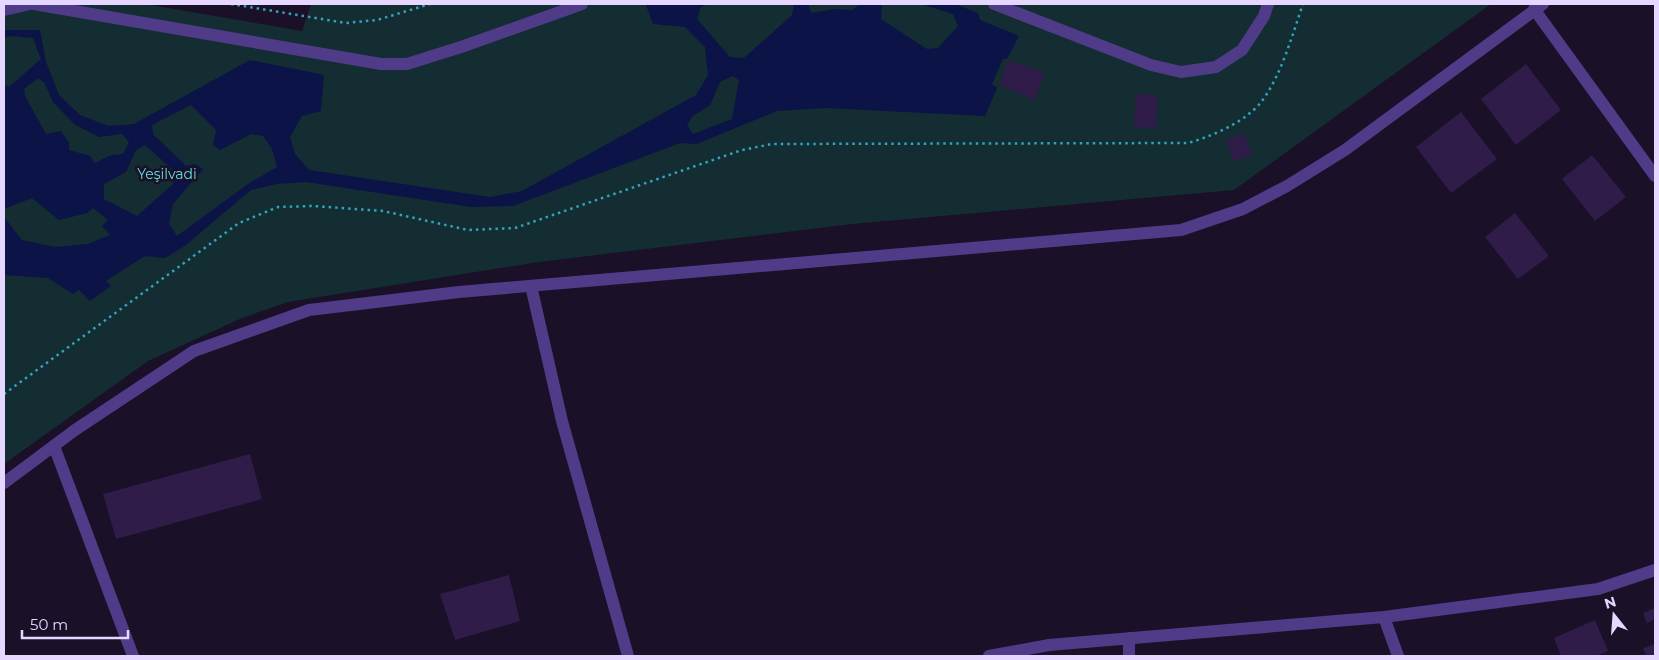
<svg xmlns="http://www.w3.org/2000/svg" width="1659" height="660" viewBox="0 0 1659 660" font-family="Montserrat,sans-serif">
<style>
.green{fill:#132d32}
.water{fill:#0b1347;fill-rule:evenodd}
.building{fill:#2f1c49}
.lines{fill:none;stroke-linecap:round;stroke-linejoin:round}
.path{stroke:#30a4ba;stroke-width:2.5;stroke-dasharray:2.5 4;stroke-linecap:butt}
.minor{stroke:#4f3b87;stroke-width:12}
.labels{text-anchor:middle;stroke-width:5;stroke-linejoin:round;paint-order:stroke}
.park-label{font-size:14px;fill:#62e0dc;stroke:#1a1028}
</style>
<rect width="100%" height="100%" fill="#1a1028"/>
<!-- green -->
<path class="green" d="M4 4H145L302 31 311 4H1491L1234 190 852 224 539 262 288 302 242 318 148 361 4 464Z"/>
<!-- water -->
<path class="water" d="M649 4H708L701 7 697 19 730 57 744 58 792 15 794 4H808L811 13 836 9 852 10 860 4H882L881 19 927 49 938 48 958 26 953 14 921 4H955L978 13 980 20 1019 36 1007 59H1003L992 84 997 88 985 116 825 108 777 111 697 144 680 143 513 206 471 207 306 182 277 184 251 190 186 245 165 258 145 256 106 281 111 286 90 301 79 290 73 294 48 278 4 275V217L22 240 55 247 88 244 110 235 102 226 108 220 93 208 87 213 59 220 32 198 4 209V85L9 87 41 59 33 38 12 36 4 37V30H40L46 62 59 95 80 115 108 126 134 124 250 60 324 75 321 111 302 116 290 137 295 154 309 170 490 197 522 191 696 95 708 75 705 47 685 27 653 24 646 5ZM733 76 739 80 732 119 693 134 687 125 693 116 710 105 720 82ZM38 78 44 82 53 102 75 125 99 137 122 134 129 142 123 154 111 155 95 163 90 156 69 150V143L61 131 46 134 25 96 24 89ZM191 105 216 130 213 145 220 150 251 134 263 136 272 149 277 167 248 184 177 236 169 224 173 204 203 169 195 164 186 166 153 134 152 125ZM145 145 172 169 173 184 137 216 104 199V184L126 172 136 150Z"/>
<!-- building -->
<path class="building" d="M1008 61 1045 72 1035 101 999 84Z
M1526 64 1561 110 1516 145 1481 99Z
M1136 94 1158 95 1156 128 1134 127Z
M1461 112 1497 159 1451 193 1416 147Z
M1244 134 1252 155 1234 162 1226 140Z
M1592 155 1626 197 1595 221 1562 179Z
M1515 213 1549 256 1518 279 1485 237Z
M250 454 262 499 116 539 103 494Z
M509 575 520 621 455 640 440 594Z
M1655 608V619L1647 623 1643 613Z
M1595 620 1608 651 1596 656H1561L1554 638Z
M1655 644V656H1646L1643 648Z"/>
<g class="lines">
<!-- path -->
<path class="path" d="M231 4 346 23 377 20 430 4
M4 394 239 223 278 207 313 206 383 211 468 230 515 228 742 150 772 144 1188 143C1209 137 1233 127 1250 113 1277 93 1292 35 1303 4"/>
<!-- minor -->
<path class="minor" d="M34 4 381 64H407L461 47 582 4
M994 4 1151 65 1181 72 1216 67 1242 50 1264 16 1268 4
M1534 9 1655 176
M4 10 30 4
M531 286 562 421 628 656
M54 446 133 656
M4 483 75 430 194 351 309 310 459 292 1181 230 1243 209 1287 186 1345 150 1543 4
M1384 617 1398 656
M989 656 1049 645 1384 617 1598 589 1655 570
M1129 656V638"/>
</g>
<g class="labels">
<!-- park labels -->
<g class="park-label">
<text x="167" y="179">Yeşilvadi</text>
</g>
</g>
<!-- border -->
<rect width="1659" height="660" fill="none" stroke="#e5d7ff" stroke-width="10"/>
<!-- north arrow -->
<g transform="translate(1614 615) rotate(343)" stroke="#1a1028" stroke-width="4" paint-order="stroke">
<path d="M0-4L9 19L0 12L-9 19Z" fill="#e5d7ff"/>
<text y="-8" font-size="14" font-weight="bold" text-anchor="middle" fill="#e5d7ff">N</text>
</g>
<!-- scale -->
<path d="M22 630v8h106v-8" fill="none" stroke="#e5d7ff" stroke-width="2.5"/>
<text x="30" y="630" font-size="15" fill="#e5d7ff" stroke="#1a1028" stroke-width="4" paint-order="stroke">50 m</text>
</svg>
